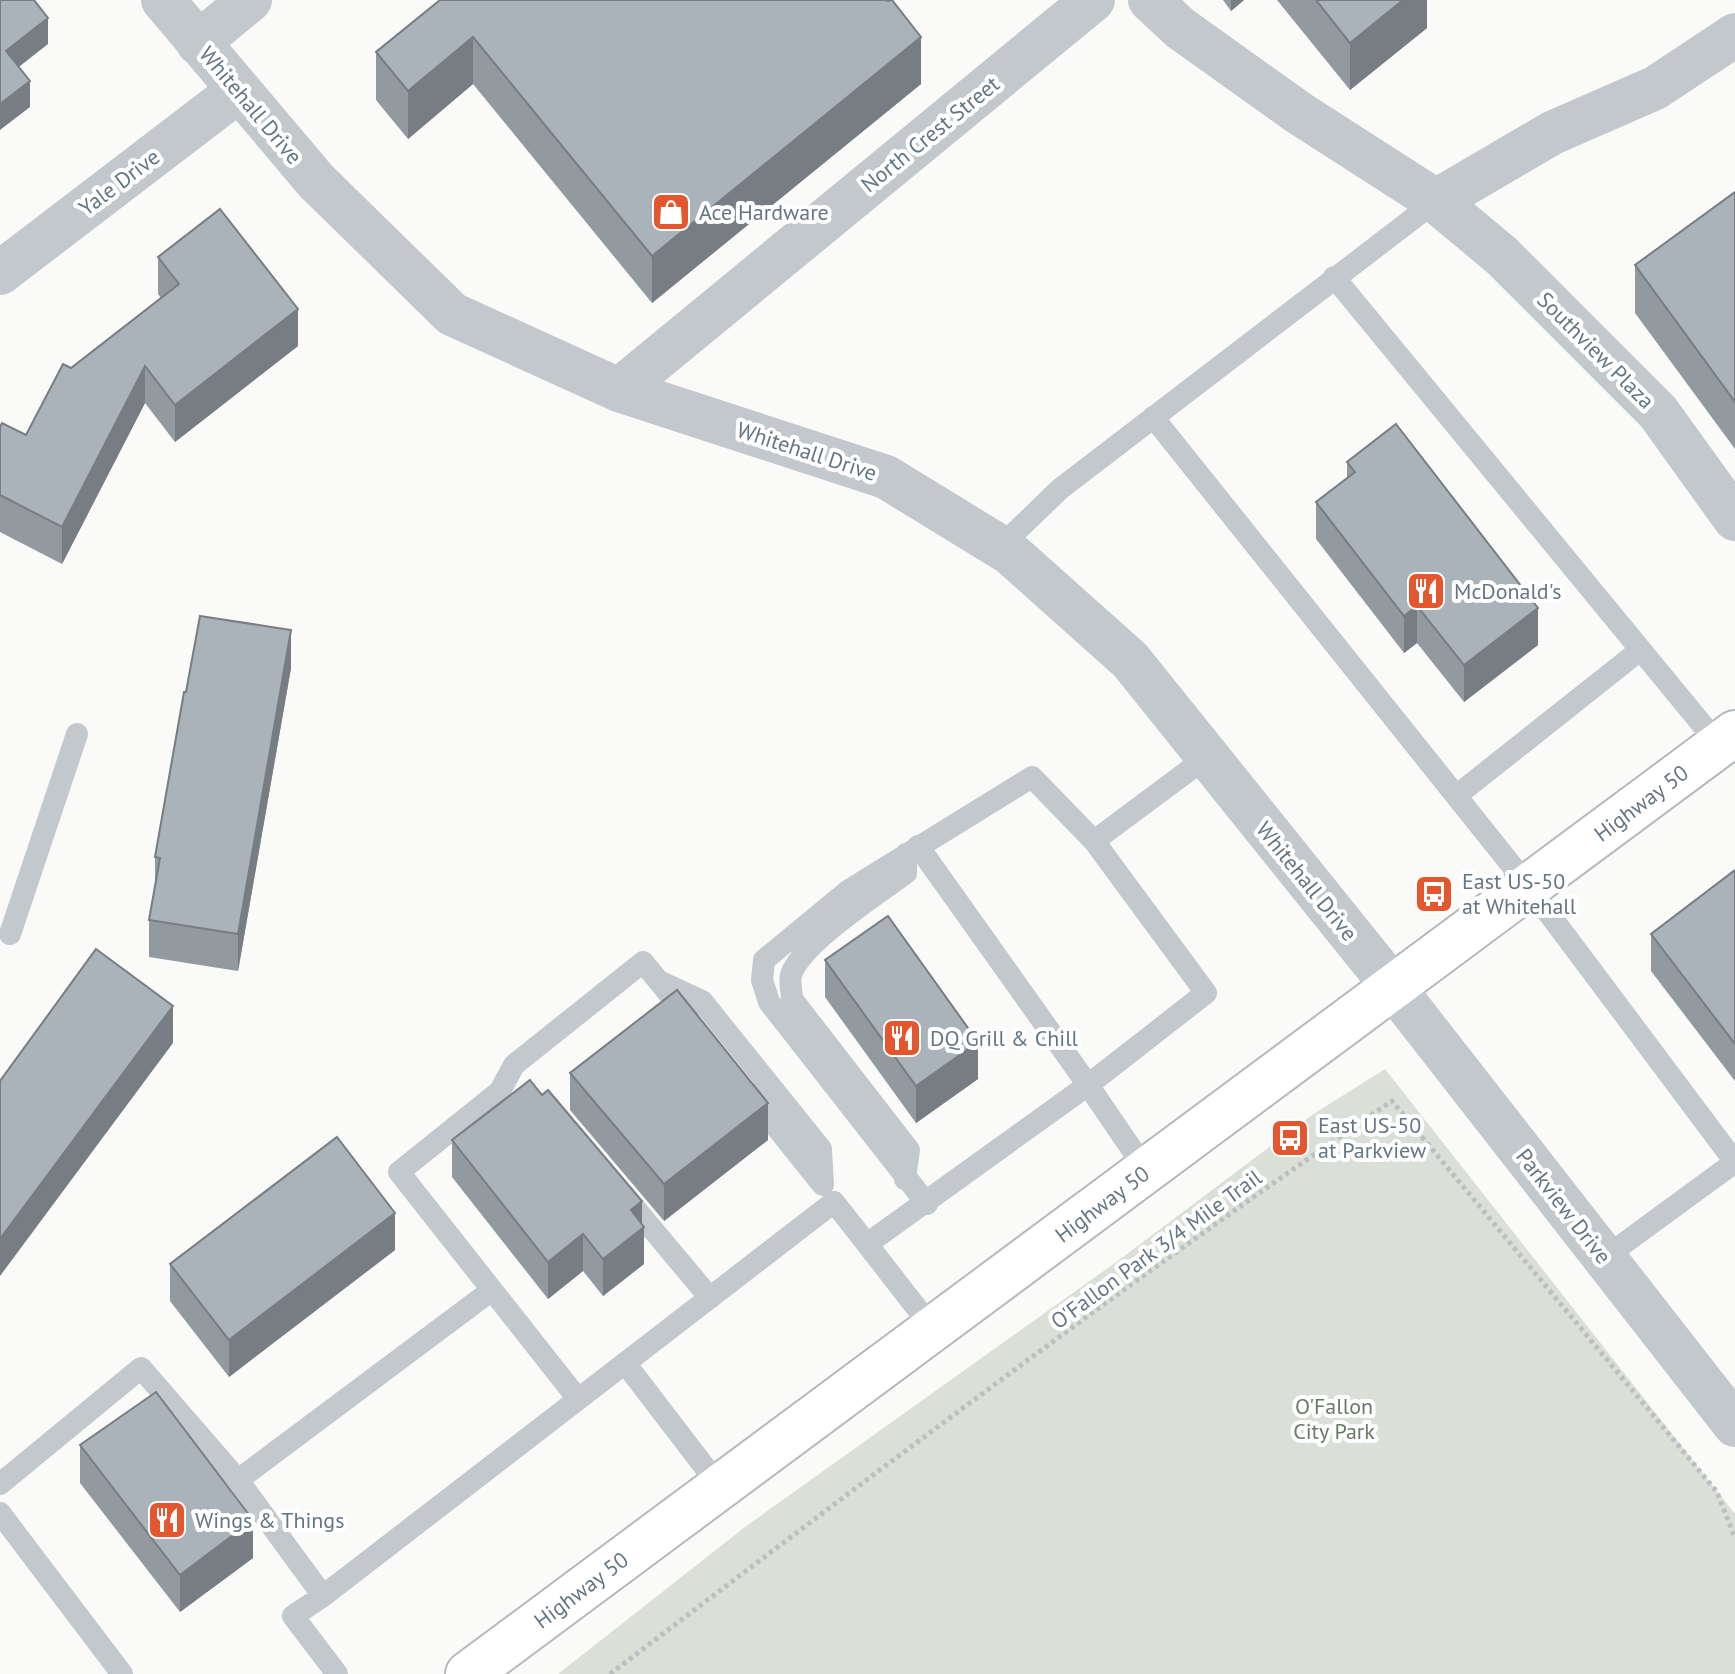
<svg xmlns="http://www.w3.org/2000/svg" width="1735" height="1674" viewBox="0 0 1735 1674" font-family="'PT Sans',sans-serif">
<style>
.green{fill:#dadfd7}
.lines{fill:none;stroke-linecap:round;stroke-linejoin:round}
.secondary-casing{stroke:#b3babf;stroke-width:48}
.path{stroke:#bbbfc2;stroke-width:5;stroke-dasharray:4 4;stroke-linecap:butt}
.lane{stroke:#c3c8cc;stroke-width:22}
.street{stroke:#c3c8cc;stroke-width:44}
.secondary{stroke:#fff;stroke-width:44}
.wall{fill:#929a9f}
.shaded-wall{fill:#777d82}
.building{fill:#aab3b9;stroke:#777d82;stroke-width:2}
.labels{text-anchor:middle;stroke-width:8;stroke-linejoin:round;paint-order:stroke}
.street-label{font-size:22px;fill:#657683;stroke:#fff}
.poi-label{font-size:22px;fill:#657683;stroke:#fff;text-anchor:start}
.park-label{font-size:22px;fill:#687a64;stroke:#fff}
</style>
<rect width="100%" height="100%" fill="#fafaf8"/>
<!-- green -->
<path class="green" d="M1385 1069 1735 1514V1674H558L745 1527 1119 1260 1312 1115Z"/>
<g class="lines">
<!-- secondary casing -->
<g class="secondary-casing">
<path id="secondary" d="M468 1674 1735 733"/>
</g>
<!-- path -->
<path class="path" d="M610 1674C867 1479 1125 1283 1392 1101L1717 1492 1735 1538"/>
<!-- lane -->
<path class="lane" d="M1334 277 1719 745
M1153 417 1529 887 1735 1162 1604 1258
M1000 547 1060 489 1436 201
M1456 796 1639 651
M918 846 1088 1085 867 1244 933 1329
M10 934 77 734
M663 983 702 1001 821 1149 823 1185
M750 1094 821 1183
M1146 1170 1088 1085 1206 993 1094 841 1207 757
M905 1179 909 1150 792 999C792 992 789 982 791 975 801 943 878 894 906 873V854
M623 1194 710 1298
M927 1204 769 1002 762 980 764 960 849 890 1032 777 1094 841
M492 1290 399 1172 500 1091 514 1065 643 962 688 1017
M625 1363 720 1487
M238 1480 492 1290 578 1399
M0 1484 141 1368 238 1480 323 1596
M0 1513 122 1674
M337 1674 293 1616 323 1596 834 1202 867 1244"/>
<!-- street -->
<path class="street" d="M163 0 316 181 452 314 619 390 886 477 1010 553 1130 660 1393 987 1735 1425
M1150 0 1180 28 1299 113 1436 201 1502 256 1658 412 1735 519
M198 43 250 0
M1436 201 1552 133 1655 88 1735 35
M0 273 238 91
M619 390 1093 0"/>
<!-- secondary -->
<use href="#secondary" class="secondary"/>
</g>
<!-- wall -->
<path class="wall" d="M440 0 921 84 652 303 473 84 408 139 376 100V52Z
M1223 0H1244L1231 11Z
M1277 0H1427V28L1350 90Z
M1735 192V449L1635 313V265Z
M158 257 298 346 175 442 145 403 62 564 0 532V427L26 435 71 368 161 298 158 294Z
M1347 462 1538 645 1464 702 1417 643 1404 653 1316 539V502L1347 478Z
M291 668 238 971 149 957V920L155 887V857L186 692Z
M1735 870V1081L1651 971V934Z
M825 960 978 1079 916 1123 825 997Z
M570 1073 768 1140 664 1221 570 1110Z
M452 1140 642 1224 644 1264 603 1296 583 1271 548 1299 452 1177Z
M395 1250 229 1377 170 1301V1264Z
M80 1445 253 1558 180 1612 80 1483Z"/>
<!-- shaded-wall -->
<path class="shaded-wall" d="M1231 0H1244L1231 11Z
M1403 0H1427V28L1350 90V43Z
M48 18V44L6 77V51Z
M473 37V84L408 139V91Z
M921 37V84L652 303V256Z
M30 81V107L0 130V104Z
M298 309V346L175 442V405Z
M145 366V403L62 564V527Z
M1417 606V643L1404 653V616Z
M1538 608V645L1464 702V665Z
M291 630V668L238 971V934Z
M173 1006V1043L0 1276V1239Z
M978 1042V1079L916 1123V1086Z
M768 1103V1140L664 1221V1184Z
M642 1201V1228L644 1227V1264L603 1296V1259L631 1210Z
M395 1213V1250L229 1377V1340Z
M583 1234V1271L548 1299V1262Z
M253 1520V1558L180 1612V1575Z"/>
<!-- building -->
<path class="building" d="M0 0H34L48 18 6 51 30 81 0 104Z
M440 0H886L888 1 892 0 921 37 652 256 473 37 408 91 376 52Z
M1316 0H1403L1350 43Z
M1735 192V402L1635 265Z
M220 209 298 309 175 405 145 366 62 527 0 495V427L2 423 26 435 63 364 71 368 179 284 158 257Z
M1396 424 1538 608 1464 665 1417 606 1404 616 1316 502 1355 472 1347 462Z
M200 616 291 630 238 934 149 920 160 858 155 857 184 692H186Z
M1735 870V1044L1651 934Z
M888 916 978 1042 916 1086 825 960Z
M96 949 173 1006 0 1239V1081Z
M677 990 768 1103 664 1184 570 1073Z
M530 1080 542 1095 548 1090 642 1201 631 1210 644 1227 603 1259 583 1234 548 1262 452 1140Z
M337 1137 395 1213 229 1340 170 1264Z
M156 1392 253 1520 180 1575 80 1445Z"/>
<!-- icons -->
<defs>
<g id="shop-square" transform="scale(2)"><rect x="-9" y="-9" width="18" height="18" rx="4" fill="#e4572e" stroke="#fff"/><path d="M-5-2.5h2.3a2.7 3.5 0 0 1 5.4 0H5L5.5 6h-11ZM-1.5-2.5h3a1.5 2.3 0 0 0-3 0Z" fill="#fff"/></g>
<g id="restaurant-square" transform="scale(2)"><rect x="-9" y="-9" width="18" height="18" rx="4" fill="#e4572e" stroke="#fff"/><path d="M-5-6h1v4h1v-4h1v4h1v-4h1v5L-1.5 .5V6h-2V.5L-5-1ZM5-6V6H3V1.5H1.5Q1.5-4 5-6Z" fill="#fff"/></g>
<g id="bus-square" transform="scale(2)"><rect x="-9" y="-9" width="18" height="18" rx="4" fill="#e4572e" stroke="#fff"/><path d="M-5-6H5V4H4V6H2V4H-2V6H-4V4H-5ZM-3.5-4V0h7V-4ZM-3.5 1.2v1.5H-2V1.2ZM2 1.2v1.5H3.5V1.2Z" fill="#fff"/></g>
</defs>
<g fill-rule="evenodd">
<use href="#shop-square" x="671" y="212"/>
<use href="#restaurant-square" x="1426" y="591"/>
<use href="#bus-square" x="1434" y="894"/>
<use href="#restaurant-square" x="902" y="1038"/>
<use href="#bus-square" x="1290" y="1138"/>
<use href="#restaurant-square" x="167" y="1520"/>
</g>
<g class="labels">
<!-- street labels -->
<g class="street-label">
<text transform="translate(251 105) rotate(50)" y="8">Whitehall Drive</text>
<text transform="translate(930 134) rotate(-39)" y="8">North Crest Street</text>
<text transform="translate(119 182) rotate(-37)" y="8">Yale Drive</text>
<text transform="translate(1596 350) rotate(45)" y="8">Southview Plaza</text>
<text transform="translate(807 451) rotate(18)" y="8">Whitehall Drive</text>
<text transform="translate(1641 803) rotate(-37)" y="8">Highway 50</text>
<text transform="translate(1307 881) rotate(51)" y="8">Whitehall Drive</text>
<text transform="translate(1102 1204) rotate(-37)" y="8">Highway 50</text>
<text transform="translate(1564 1206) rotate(52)" y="8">Parkview Drive</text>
<text transform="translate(1156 1249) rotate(-36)" y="8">O'Fallon Park 3/4 Mile Trail</text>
<text transform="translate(581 1590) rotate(-37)" y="8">Highway 50</text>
</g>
<!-- poi labels -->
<g class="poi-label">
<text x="699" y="220">Ace Hardware</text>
<text x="1454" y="599">McDonald's</text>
<text x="1462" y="889">East US-50<tspan x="1462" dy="25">at Whitehall</tspan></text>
<text x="930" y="1046">DQ Grill &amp; Chill</text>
<text x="1318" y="1133">East US-50<tspan x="1318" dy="25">at Parkview</tspan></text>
<text x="195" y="1528">Wings &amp; Things</text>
</g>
<!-- park labels -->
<g class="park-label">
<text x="1334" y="1414">O'Fallon<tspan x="1334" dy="25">City Park</tspan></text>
</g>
</g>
</svg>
